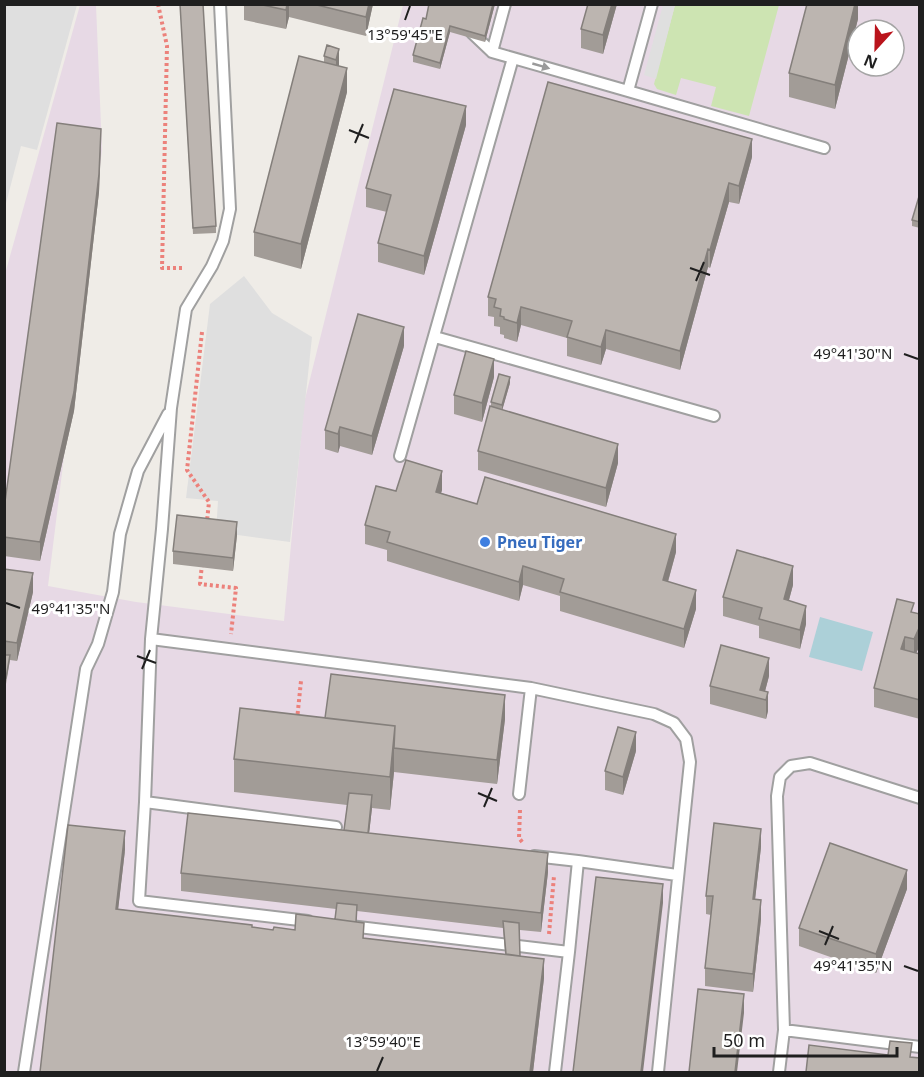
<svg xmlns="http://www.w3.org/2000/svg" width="924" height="1077" viewBox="0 0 924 1077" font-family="'Noto Sans',sans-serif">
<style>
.industrial{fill:#e7d9e5;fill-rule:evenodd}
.grass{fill:#cde4b2}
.parking{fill:#dfdfdf}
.water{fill:#acd0d8}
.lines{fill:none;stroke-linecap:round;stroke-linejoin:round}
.service-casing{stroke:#a0a0a0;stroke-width:14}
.path{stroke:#ec817b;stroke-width:4;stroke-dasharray:3 3;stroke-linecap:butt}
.service{stroke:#fff;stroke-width:10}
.wall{fill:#a29c97;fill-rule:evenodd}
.shaded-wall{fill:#847f7b}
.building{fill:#bcb5b0;stroke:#847f7b;stroke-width:1.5}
.oneway{fill:#9a9a9a}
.ticks{fill:none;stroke:#1f1f1f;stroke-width:2}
.shop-dot{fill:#3f7fe0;stroke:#fff;stroke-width:2}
.labels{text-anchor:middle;stroke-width:6;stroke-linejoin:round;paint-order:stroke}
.shop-label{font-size:16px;font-weight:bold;fill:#366cbe;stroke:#fff;text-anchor:start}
.ticks-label{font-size:15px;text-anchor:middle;fill:#1f1f1f;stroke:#fff;stroke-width:6;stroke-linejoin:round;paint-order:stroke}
</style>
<rect width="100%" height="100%" fill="#efece7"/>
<!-- industrial -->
<path class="industrial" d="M80 5H96L102 150 48 586 136 602 284 621 304 403 403 5H919V1072H5V274ZM858 30H894V66H858Z"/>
<!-- grass -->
<path class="grass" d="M675 5H779L749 116 711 106 716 87 681 78 676 95 657 89 654 84Z"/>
<!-- parking -->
<path class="parking" d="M5 4 77 5 37 150 21 146 5 207Z
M663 5H675L656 79 644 75Z
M244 276 272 313 312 337 290 542 216 532 218 501 186 498 210 304Z"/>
<!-- water -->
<path class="water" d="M820 617 873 632 862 671 809 657Z"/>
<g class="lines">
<!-- service casing -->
<g class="service-casing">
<path id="service" d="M220 4 230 209 223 241 212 266 186 309 171 408 162 529 151 639 145 802 139 901 308 921
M480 4 472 33 492 52
M505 4 492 52 628 91 652 4
M628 91 824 148
M435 337 714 416
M400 456 513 58
M151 639 531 688 654 714 674 723 686 739 690 762 658 1072
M519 794 531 688
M145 802 336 827
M534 856 578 861
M350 926 569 952 555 1072
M569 952 578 861 677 875
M784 1030 777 796 780 777 791 766 810 763 920 798
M24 1072 86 669 98 644 113 592 120 534 138 471 168 414
M779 1072 784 1030 920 1047"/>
</g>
<!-- path -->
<path class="path" d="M158 4 167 46 162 268H185
M202 332 187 470 209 502 207 521
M202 564 200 584 236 588 231 634
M297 720 301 681
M520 810 519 838 523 843
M549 934 554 876"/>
<!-- service -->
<use href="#service" class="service"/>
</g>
<!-- wall -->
<path class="wall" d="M180 4 216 226V233L193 234Z
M244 4H373L366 36 289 17 286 29 244 20Z
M429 4H495L485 42 450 32 440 69 413 62V55L426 19Z
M617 4 603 54 581 48V29Z
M858 4V19L835 109 789 97V73Z
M339 49V66L347 92 301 269 254 256V232L324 62V56Z
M466 125 424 275 378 262V243L387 212 366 207V188Z
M101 148 99 192 74 411 40 561 4 556V509Z
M752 157 739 204 729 202 710 268 708 267 680 370 606 349 601 365 567 356V338L521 325 517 342 504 338V335L500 334V327L494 326V317L488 316V297Z
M920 193V228L912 226V220Z
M404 346 372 455 340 446 338 453 325 449V430Z
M494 377 482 422 454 414V395Z
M510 383 502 410 618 463 606 507 478 470V451L491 407V402Z
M442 490 441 493 477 504 676 552 668 582 696 609 684 648 560 611V596L523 585 519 601 387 561V550L365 544V525L396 491Z
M237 535 233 571 173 564V551Z
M4 569 33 592 17 661 10 660 6 684H4Z
M793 585 789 600 806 624 800 649 759 638V626L723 616V597Z
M914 613 920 614V645L916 653 920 654V719L874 707V688Z
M769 676 765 691 768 711 766 719 710 704V686Z
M325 718 505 719 497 784 394 772 390 810 372 808 369 833 548 872 541 932 520 930V956L544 978 533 1072H40L125 850 118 909 273 930H295L335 919 336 909 181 891V873L344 830 347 805 234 792V759ZM357 911 503 928 505 954 364 938 356 922Z
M636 751 623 795 605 790V771Z
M761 847 755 899 761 919 753 992 705 986V968L711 915 706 914V896Z
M907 889 876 973 799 946V928Z"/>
<!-- shaded-wall -->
<path class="shaded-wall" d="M287 4H289V17L286 29V10Z
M369 4H373L366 36V17Z
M493 4H495L485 42V36Z
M612 4H617L603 54V35Z
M855 4H858V19L835 109V85Z
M450 26V32L440 69V63Z
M339 49V67L336 78V60Z
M347 68V92L301 269V244Z
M466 106V125L424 275V256Z
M101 129 99 192 74 411 40 561V542Z
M752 139V157L739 204V186Z
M729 183V202L710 268V250Z
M708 249V267L680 370V351Z
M521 307V325L517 342V323Z
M404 327V346L372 455V436Z
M606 330V349L601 365V347Z
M494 359V377L482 422V403Z
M510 377V383L502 411V405Z
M340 427V446L338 453V434Z
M618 444V463L606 507V488Z
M442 471V490L436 510V492Z
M237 522V535L233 571V558Z
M676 534V552L663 599V580Z
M523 566V585L519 601V582Z
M793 566V585L784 618V599Z
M33 573V592L17 661V643Z
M696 590V609L684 648V629Z
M806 606V624L800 649V630Z
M920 626V645L914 658V639Z
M905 637V656L901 649Z
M769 658V676L763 699 760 690Z
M768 692V711L766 719V700Z
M505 695V719L497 784V760Z
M395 726V748H394V772L390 810V777Z
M636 732V751L623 795V777Z
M372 795V808L367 852V839Z
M761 829V847L753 918V899Z
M125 831V850L116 928V909Z
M548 853V872L541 932V913Z
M907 870V889L876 973V954Z
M663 884V903L643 1072H641Z
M761 900V919L753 992V974Z
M544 959V978L533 1072H530Z
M744 994V1013L737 1072H735Z"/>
<!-- building -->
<path class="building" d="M180 4H203L216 226 193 228Z
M258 4H287L286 10Z
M313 4H369L366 17Z
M429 4H493L485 36 450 26 440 63 413 55 423 18 426 19Z
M588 4H612L603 35 581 29Z
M807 4H855L835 85 789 73Z
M327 45 339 49 336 60 324 56Z
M299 56 347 68 301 244 254 232Z
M548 82 752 139 739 186 729 183 710 250 708 249 680 351 606 330 601 347 567 337 572 321 521 307 517 323 504 319V317L500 316 501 309 494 307 496 299 488 297Z
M394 89 466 106 424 256 378 243 391 195 366 188Z
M57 123 101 129 99 174 74 392 40 542 4 537V509Z
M920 193V222L912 220Z
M358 314 404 327 372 436 340 427 338 434 325 430Z
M466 351 494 359 482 403 454 395Z
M499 374 510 377 502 405 491 402Z
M490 406 618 444 606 488 478 451Z
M406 460 442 471 436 492 477 504 485 477 676 534 663 580 696 590 684 629 560 592 564 579 523 566 519 582 387 542 390 532 365 525 376 486 396 491Z
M177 515 237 522 233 558 173 551Z
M737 550 793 566 784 599 806 606 800 630 759 619 762 608 723 597Z
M4 569 33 573 17 643 4 641Z
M897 599 914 603 911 612 920 614V626L914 639 905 637 901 649 920 654V700L874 688Z
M721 645 769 658 760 690 768 692 766 700 710 686Z
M4 655H10L6 678H4Z
M331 674 505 695 497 760 394 748 395 726 325 718Z
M240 708 395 726 390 777 234 759Z
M618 727 636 732 623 777 605 771Z
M349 793 372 795 368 833 344 830Z
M188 813 548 853 541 913 181 873Z
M714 823 761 829 753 899 761 900 753 974 705 968 713 896H706Z
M68 825 125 831 116 909 252 925V927L273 930 274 927 295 930 296 914 364 923 363 938 544 959 530 1072H40Z
M830 843 907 870 876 954 799 928Z
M596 877 663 884 641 1072H573Z
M337 903 357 905 356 922 335 919Z
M503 921 519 923 520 956 506 954Z
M698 989 744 994 735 1072H689Z
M890 1041 912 1043 910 1057 920 1058V1072H806L809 1045 888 1055Z"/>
<!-- one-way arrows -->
<defs><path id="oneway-solid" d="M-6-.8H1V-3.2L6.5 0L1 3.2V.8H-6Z" transform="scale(1.5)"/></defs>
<use class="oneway" href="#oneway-solid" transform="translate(541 66) rotate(16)"/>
<!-- ticks -->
<path class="ticks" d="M405 20 410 6M349 130 369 138M355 143 363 124M690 268 710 275M696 281 704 262M904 354 918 359M6 603 20 608M137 656 156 663M142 669 150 650M478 793 497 801M484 807 492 788M819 931 839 939M825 945 833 926M904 966 918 971M377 1071 383 1057"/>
<!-- markers -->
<circle class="shop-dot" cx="485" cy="542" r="6"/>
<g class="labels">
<!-- shop labels -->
<g class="shop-label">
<text x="497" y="548">Pneu Tiger</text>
</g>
</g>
<g class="ticks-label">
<text x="405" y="40">13°59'45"E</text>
<text x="853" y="359">49°41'30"N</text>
<text x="71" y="614">49°41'35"N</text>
<text x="853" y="971">49°41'35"N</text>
<text x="383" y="1047">13°59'40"E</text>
</g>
<!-- border -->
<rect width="924" height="1077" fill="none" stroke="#1f1f1f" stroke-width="12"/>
<!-- north arrow -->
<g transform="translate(876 48) rotate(202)"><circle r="28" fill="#ffffff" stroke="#a5a5a5" stroke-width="1.5"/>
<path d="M0-4.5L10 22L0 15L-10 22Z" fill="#ba141c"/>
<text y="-9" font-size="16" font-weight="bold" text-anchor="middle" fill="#1f1f1f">N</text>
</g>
<!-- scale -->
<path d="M714 1047v9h183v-9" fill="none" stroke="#1f1f1f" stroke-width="3"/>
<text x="723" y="1047" font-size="18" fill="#1f1f1f" stroke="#ffffff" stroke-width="4.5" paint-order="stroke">50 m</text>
</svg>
